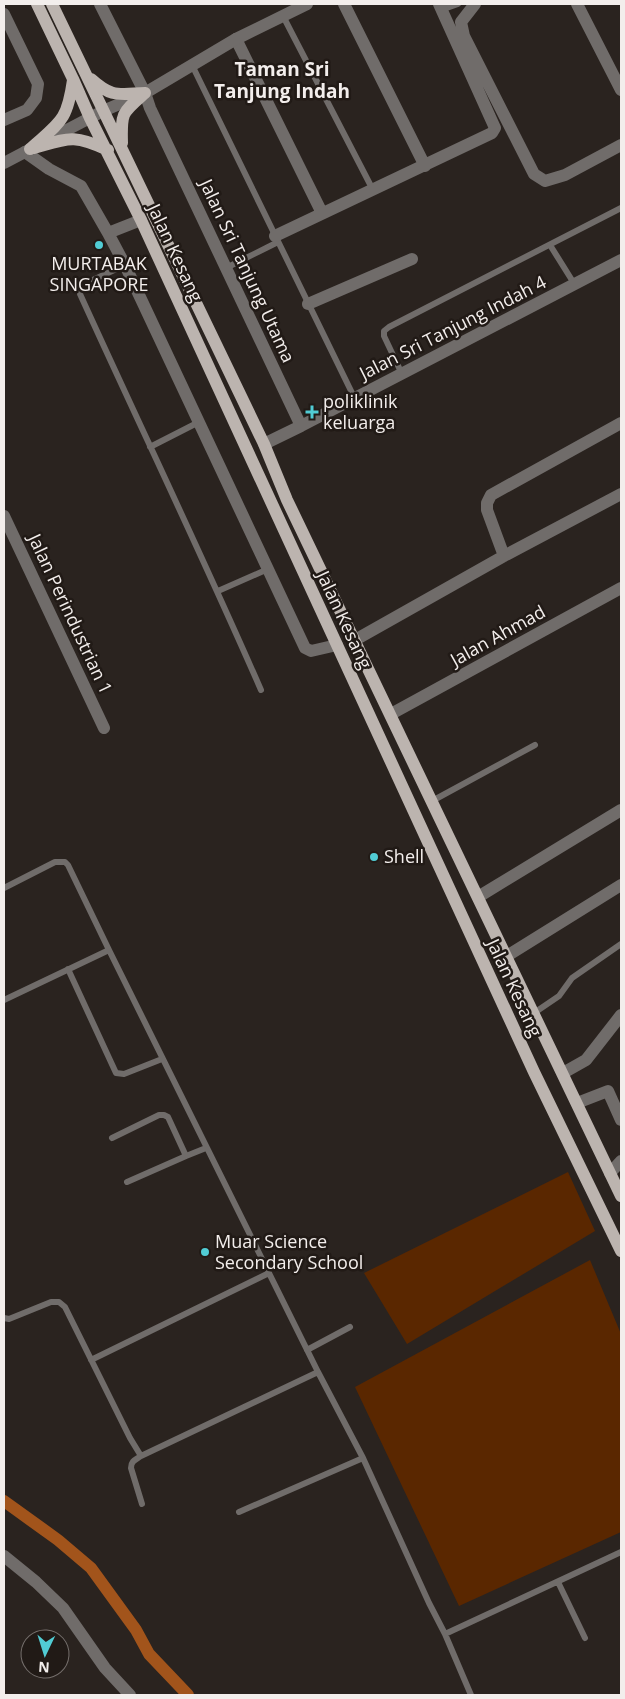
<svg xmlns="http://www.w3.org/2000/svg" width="625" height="1699" viewBox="0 0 625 1699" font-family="'Open Sans',sans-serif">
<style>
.green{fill:#5a2700}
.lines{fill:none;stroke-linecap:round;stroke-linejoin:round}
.canal{stroke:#a2541b;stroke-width:12}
.service{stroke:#706c6a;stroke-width:6}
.minor{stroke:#706c6a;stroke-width:12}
.tertiary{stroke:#706c6a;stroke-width:12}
.primary{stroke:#bcb4af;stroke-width:12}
.poi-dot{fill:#51ccd4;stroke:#211a16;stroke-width:2}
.labels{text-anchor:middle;stroke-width:5;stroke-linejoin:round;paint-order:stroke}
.street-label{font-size:18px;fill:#f3eeec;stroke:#211a16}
.poi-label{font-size:18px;fill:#f3eeec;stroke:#211a16;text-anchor:start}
.neighbourhood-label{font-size:19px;font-weight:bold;fill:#f3eeec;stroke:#211a16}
</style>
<rect width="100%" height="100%" fill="#2a231f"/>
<!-- green -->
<path class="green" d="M568 1172 595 1231 407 1344 364 1273Z
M590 1260 621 1334V1532L459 1606 355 1387Z"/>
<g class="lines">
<!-- canal -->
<path class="canal" d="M4 1501 58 1540 91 1568 136 1630 149 1654 188 1695"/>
<!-- service -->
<path class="service" d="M441 10 458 4
M283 16 373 190
M192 65 355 399
M550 245 575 285
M125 265 82 285 80 294C140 426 203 557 261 690
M226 268 278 242
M402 374 384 336V331L389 327 621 208
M150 447 199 422
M218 591 268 569
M432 801 535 745
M4 888 55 862H65L68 865 109 950
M68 969 116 1073 124 1074 162 1059
M4 1000 109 950 318 1372 363 1458 429 1603 445 1634 471 1695
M534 1013 559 996 572 978 621 944
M112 1138 159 1115H164L168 1117 186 1156 206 1148
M127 1182 186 1156
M4 1318 9 1319 51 1302H59L65 1307 130 1438 141 1456 318 1372
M307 1350 350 1327
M91 1360 269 1273
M141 1456C135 1460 131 1461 131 1468L142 1504
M239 1512 363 1458
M558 1582 585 1638
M445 1634 621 1552"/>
<!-- minor -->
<path class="minor" d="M100 4 145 93 150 108 301 426 264 444
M344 4 425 166
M475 4 461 22 464 36 534 174 545 181 565 175 621 145
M577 4 621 90
M4 14 38 84 36 98 27 110 4 120
M236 39 322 213
M25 152 49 169 81 186 108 233 125 265 305 648 311 651 337 645
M108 233 141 220
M275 236 492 133 495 128 439 4
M308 304 412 259
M301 426 621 260
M4 516 104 728
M504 556 487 510V503L491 495 621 423
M355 640 504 556 621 494
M391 714 621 588
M478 897 621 810
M507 956 621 885
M563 1073 586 1060 621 1015
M577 1103 608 1091 621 1120
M610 1173 621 1161
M4 1556 36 1582 63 1608 105 1668 130 1695"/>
<!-- tertiary -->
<path class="tertiary" d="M4 163 103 111 145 93 236 39 307 4"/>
<!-- primary -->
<path class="primary" d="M37 4 73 79 90 118 141 220 534 1072 621 1251
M52 4 264 444 287 500 621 1196
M91 79C112 98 118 94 145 93
M122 143C121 112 122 113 145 93
M34 148C69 138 73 134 108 150
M30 149C60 122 67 122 73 80"/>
</g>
<!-- markers -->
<g class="poi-dot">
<circle cx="99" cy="245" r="5"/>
<path d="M309.5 404.5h5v5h5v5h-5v5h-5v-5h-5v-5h5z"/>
<circle cx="374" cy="857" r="5"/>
<circle cx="205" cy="1252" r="5"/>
</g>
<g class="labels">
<!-- street labels -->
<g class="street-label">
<text transform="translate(175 253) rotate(65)" y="6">Jalan Kesang</text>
<text transform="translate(247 271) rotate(65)" y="6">Jalan Sri Tanjung Utama</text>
<text transform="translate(453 328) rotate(-27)" y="6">Jalan Sri Tanjung Indah 4</text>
<text transform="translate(70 614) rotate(65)" y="6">Jalan Perindustrian 1</text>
<text transform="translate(344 620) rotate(65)" y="6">Jalan Kesang</text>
<text transform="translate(498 636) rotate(-29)" y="6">Jalan Ahmad</text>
<text transform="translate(514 988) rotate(65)" y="6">Jalan Kesang</text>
</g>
<!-- poi labels -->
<g class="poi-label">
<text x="99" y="270" text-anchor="middle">MURTABAK<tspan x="99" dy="21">SINGAPORE</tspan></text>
<text x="323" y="408">poliklinik<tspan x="323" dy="21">keluarga</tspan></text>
<text x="384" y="863">Shell</text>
<text x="215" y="1248">Muar Science<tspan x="215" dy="21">Secondary School</tspan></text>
</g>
<!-- neighbourhood labels -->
<g class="neighbourhood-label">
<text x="282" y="76">Taman Sri<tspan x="282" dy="22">Tanjung Indah</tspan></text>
</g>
</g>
<!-- border -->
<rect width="625" height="1699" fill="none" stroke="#f3eeec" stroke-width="10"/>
<!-- north arrow -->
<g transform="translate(45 1654) rotate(184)"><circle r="24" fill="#211a16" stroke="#756f6c"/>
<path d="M0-4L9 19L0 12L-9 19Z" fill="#51ccd4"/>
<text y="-8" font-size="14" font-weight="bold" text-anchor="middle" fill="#f3eeec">N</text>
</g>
</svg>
